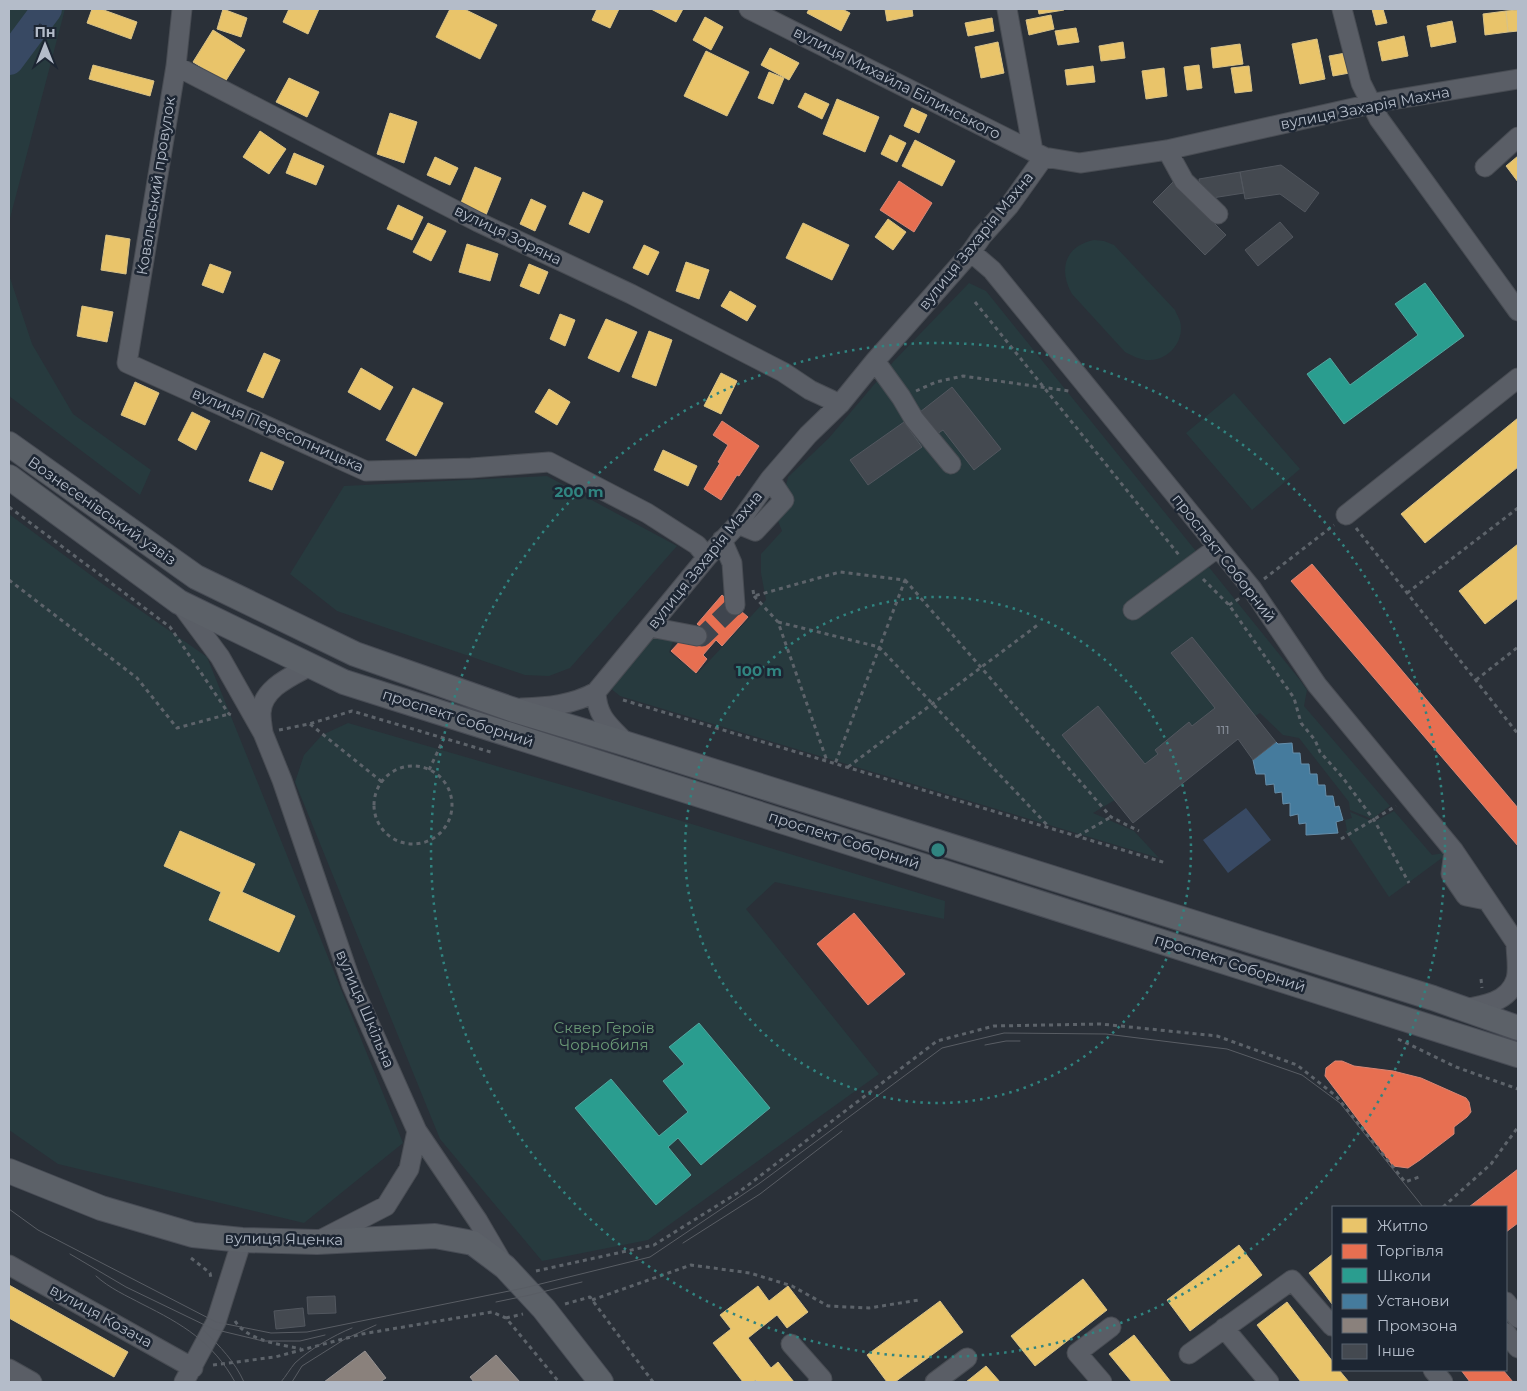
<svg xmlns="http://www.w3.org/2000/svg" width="1527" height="1391" viewBox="0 0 1527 1391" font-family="Montserrat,sans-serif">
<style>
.green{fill:#273a3e}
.water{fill:#384963}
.homes{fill:#e9c46a;stroke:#d9c286}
.shops{fill:#e76f51;stroke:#d88675}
.schools{fill:#2a9d8f;stroke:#53a6a0}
.public{fill:#457b9d;stroke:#668eaa}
.industry{fill:#8a817c;stroke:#979393}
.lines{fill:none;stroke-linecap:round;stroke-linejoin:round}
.river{stroke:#384963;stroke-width:30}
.building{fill:#444950;stroke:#52575f}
.minor-tunnel{stroke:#3f454e;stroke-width:19;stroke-dasharray:19 9;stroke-linecap:butt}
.minor-casing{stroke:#484c53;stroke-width:21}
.major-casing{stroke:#484c55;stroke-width:26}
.path{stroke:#5d636a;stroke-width:3;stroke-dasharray:4 4;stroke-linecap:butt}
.minor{stroke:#5a5e66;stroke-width:19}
.major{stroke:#5c6168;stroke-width:24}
.tram{stroke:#595d64;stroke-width:1}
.ring{fill:none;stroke:#308480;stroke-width:2.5;stroke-dasharray:2.5 5}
.labels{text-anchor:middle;stroke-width:5;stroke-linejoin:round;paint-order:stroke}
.number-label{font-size:12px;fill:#989fab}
.street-label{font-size:15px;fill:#b4bcc9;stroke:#1d2633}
.park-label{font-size:15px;fill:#6b9a76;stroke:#1d2633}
.centre{fill:#308480;stroke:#1d2633;stroke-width:2.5}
.ring-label{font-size:15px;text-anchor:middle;font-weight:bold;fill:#308480;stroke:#1d2633;stroke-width:5;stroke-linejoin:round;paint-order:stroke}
</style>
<rect width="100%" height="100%" fill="#2a3038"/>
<!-- green -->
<path class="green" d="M9 9H65L9 222Z
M1094 240 1104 241 1114 245 1175 310C1176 314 1179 317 1180 321 1185 340 1170 359 1151 360 1142 361 1133 356 1125 352L1072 294C1058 269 1065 246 1094 240Z
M9 275 32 344 73 414 151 470 140 495 9 396Z
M969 283 986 291 1300 680 1307 690 1304 706 1390 806 1372 819 1350 810 1349 802 1299 738 1283 735 1260 713 1093 813 1134 831 1159 858 620 696 610 688 656 633 663 634 673 642 669 652 697 674 766 600 761 573V554L782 531 778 521 788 477 829 438 893 362Z
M1234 393 1300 469 1252 510 1186 433Z
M547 476 677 546 570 668 549 676 525 675 337 611 290 574 344 486Z
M9 514 104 585 207 657 403 1143 304 1223 58 1164 9 1130Z
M348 723 583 791 945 901 944 919 775 882 746 909 879 1074 648 1240 542 1261 440 1139 295 782 304 755 322 735Z
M1394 811 1432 855 1450 852 1389 897 1345 831H1347L1345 820 1352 818 1350 812 1374 822Z"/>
<!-- water -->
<path class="water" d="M1246 808 1271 840 1228 873 1203 840Z"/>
<!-- homes -->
<path class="homes" d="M92 9H101L137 22 131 39 87 23Z
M223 9 247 18 241 37 217 29Z
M289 9H319L308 34 283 22Z
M450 9H464L497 25 480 59 436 37Z
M597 9H619L610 28 592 20Z
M651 9H683L676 22Z
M809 9H842L850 13 841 31 807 13Z
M885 9H912L913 16 887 21Z
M1038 9H1064V10L1039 14Z
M1372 9H1383L1387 23 1376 25Z
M1518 10V31L1508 32 1506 11Z
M1506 11 1508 32 1485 35 1483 14Z
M1051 15 1054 29 1029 35 1026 20Z
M705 17 723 27 711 50 693 40Z
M992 18 994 31 968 36 965 23Z
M1452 21 1456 42 1431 47 1427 26Z
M1076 28 1079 42 1058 45 1055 31Z
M213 30 245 50 225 82 193 62Z
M1404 36 1408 56 1382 61 1378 42Z
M1317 39 1325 79 1300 84 1292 44Z
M998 42 1004 73 981 78 975 47Z
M1123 42 1125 58 1101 61 1099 46Z
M1240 44 1243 64 1213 68 1211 48Z
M770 48 799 63 789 80 761 65Z
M706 51 749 72 727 116 684 96Z
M1351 52 1355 72 1333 76 1329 56Z
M93 65 154 81 150 96 89 79Z
M1199 65 1202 88 1187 90 1184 67Z
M1093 66 1095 82 1067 85 1065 70Z
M1249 66 1252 91 1235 93 1231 68Z
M1164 68 1167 96 1146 99 1142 71Z
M769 72 784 78 773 104 758 98Z
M289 78 319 92 307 117 276 102Z
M805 93 829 104 822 119 798 107Z
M837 99 879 117 865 152 823 134Z
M912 108 927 115 919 133 904 126Z
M390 113 417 122 404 163 377 154Z
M260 131 286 149 269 174 243 157Z
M890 135 906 143 897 162 881 154Z
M915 140 955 161 942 186 902 166Z
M294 153 324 166 316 185 286 173Z
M1518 156V182L1506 166Z
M435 157 458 168 450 185 427 175Z
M475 167 501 178 486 215 460 205Z
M583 192 603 201 589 233 569 224Z
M531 199 546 206 535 231 520 224Z
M398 205 423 217 412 240 387 229Z
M888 219 906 232 893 250 875 237Z
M428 223 446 231 431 261 413 252Z
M803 223 849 245 832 280 786 258Z
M106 235 130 239 126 274 101 270Z
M467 244 498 254 490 281 459 272Z
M644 245 659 252 648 275 633 268Z
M686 262 709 270 699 299 676 291Z
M210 264 231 272 223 293 202 285Z
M529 264 548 272 539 294 520 286Z
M730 291 756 306 747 321 721 306Z
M82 306 113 312 107 342 77 336Z
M560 314 575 320 565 346 550 339Z
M606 319 637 332 619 372 588 358Z
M649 331 672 340 656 386 632 377Z
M264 353 280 360 263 398 247 391Z
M361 368 393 387 380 410 348 392Z
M721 373 737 381 721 414 704 406Z
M135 382 159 393 145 425 121 415Z
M413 388 443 403 416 456 386 440Z
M549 389 570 402 557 425 535 412Z
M192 412 210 421 196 450 178 440Z
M1518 418V467L1425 543 1401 514Z
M663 450 697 466 688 486 654 470Z
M261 452 284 462 272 490 249 481Z
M1518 544V598L1485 624 1459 591Z
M180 831 255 864 242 892 295 916 279 952 209 920 221 892 164 866Z
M1239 1245 1262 1275 1190 1331 1167 1300Z
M1333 1254V1304H1332L1309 1273Z
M1083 1279 1107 1310 1035 1366 1011 1336Z
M9 1285 128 1352 114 1377 9 1318Z
M758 1286 769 1301 788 1286 808 1312 787 1328 777 1315 748 1338 771 1368 778 1362 794 1382H758L756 1380 753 1382H743L713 1343 731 1329 720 1315Z
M940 1301 963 1332 895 1382H887L867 1355Z
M1287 1302 1333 1362V1370H1339L1349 1382H1301L1257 1325Z
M1134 1335 1171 1382H1132L1109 1354Z
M986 1366 1000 1382H966Z"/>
<!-- shops -->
<path class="shops" d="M899 181 932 203 914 232 880 210Z
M722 421 759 446 739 476 737 475 721 500 704 489 720 463 718 462 728 445 713 435Z
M1312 564 1518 808V846L1291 581Z
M722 595 748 617 722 646 716 640 703 655 707 659 696 673 671 651 683 638 703 629 697 624Z
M854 913 905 974 868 1005 817 944Z
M1335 1061H1342L1354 1066 1393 1071 1421 1078 1466 1098 1469 1102 1471 1112 1467 1117 1454 1127V1134L1420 1160 1408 1168 1393 1166 1325 1076 1326 1068Z
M1518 1169V1223L1506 1232V1207H1469Z
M1461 1370H1503L1513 1382H1470Z"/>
<!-- schools -->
<path class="schools" d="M1425 283 1464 336 1344 424 1307 374 1330 358 1350 385 1418 335 1395 304Z
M699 1023 770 1108 701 1165 678 1138 668 1147 691 1175 656 1205 575 1108 611 1079 659 1136 688 1112 663 1081 684 1064 669 1047Z"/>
<!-- public -->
<path class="public" d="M1276 742 1278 744 1292 743 1293 753H1300L1301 764H1309L1310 774H1317L1318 785H1325L1326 796H1333L1335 807 1339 806 1343 820 1336 822 1338 833 1306 835V823L1299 824 1298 814 1290 816V803L1283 804 1282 792 1275 793 1274 784 1266 785 1265 774H1256L1253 760Z"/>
<!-- industry -->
<path class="industry" d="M365 1351 386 1378 380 1382H324Z
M496 1355 520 1382H474L470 1377Z"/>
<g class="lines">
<!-- river -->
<path class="river" d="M9 60 47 9"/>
</g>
<!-- building -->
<path class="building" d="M1281 165 1319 193 1305 212 1280 194 1245 199 1240 172Z
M1240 172 1244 193 1212 198 1211 194 1202 195 1199 179Z
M1173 182 1226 235 1205 255 1153 202Z
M1280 222 1293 237 1258 266 1245 250Z
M952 387 1001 449 974 470 943 430 937 434 920 412Z
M904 422 922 447 868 485 850 460Z
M1192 637 1276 742 1253 760 1238 739 1133 823 1062 735 1098 706 1145 764 1158 754 1155 750 1189 722 1192 726 1215 708 1171 653Z
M335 1296 336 1313 308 1314 307 1297Z
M303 1308 305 1326 276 1329 274 1311Z"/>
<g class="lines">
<!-- minor-tunnel -->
<path class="minor-tunnel" d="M697 636 702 637 735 605"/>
<!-- minor casing -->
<g class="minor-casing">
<path id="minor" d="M182 9 176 66 127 363 366 471 471 468 549 462 647 513 697 545 707 557
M749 9 1044 157
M1007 9 1033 151
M1342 9 1361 83 1379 119 1518 311
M176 66 478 222 631 294 783 372 810 390 840 404
M1167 150 1184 181 1218 214
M1485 167 1518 137
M971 252 992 270 1252 589 1317 685 1454 851 1518 946
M875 361 901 397 914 419 951 464
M1346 515 1518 378
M738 524 755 531 784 500 770 479
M722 540 732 563 735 605
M180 603 220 657 263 733 282 780 352 985 417 1131 478 1221 502 1262
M1133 610 1217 548
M650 627 697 636
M596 692C597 718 610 726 627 744
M521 708C548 707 572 705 596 692L707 557 738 524 770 479 808 435 840 404 875 361 971 252 982 236 1009 206 1044 157 1080 163 1167 150 1380 102 1518 79
M263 732C262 726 261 719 261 713 262 688 292 676 310 666
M1454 851 1451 874 1466 896 1486 900
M1463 1009C1483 1006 1509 1002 1516 979 1519 969 1516 954 1516 943
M320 1240 386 1206 409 1169 417 1131
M9 1265 193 1368
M1506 1302 1518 1318
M1224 1328 1269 1382
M1506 1333 1518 1348
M791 1344 822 1379 818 1382
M1189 1354 1292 1280 1332 1326 1333 1325
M9 1369 32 1382
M1433 1370 1443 1382
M184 1382 216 1322 242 1240
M935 1382 967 1358
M1102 1382 1077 1353 1111 1327"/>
</g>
<!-- major casing -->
<g class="major-casing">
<path id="major" d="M9 444 196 577 355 654 511 709 627 744 1433 998 1518 1028
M9 477 179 602 344 682 1518 1055
M9 1171 101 1208 193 1235 242 1240 317 1242 435 1236 473 1243 505 1267 544 1309 601 1382"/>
</g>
<!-- path -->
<path class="path" d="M975 302 1179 555
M916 391 936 382 963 376 1069 391
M9 507 170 627 229 714 233 716
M1356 528 1518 734
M1203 579 1229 605 1294 698 1301 723 1315 740 1320 752 1343 778 1374 820 1409 883
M1264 579 1334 525
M9 580 137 678 177 728 229 714
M905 580 1111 817 1139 831
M753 590 754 596 840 572 905 580 835 764
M1407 593 1518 508
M754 596 778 622 827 761
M1229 605 1240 598
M778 622 879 647 1049 827
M1476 680 1518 647
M623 700 1166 863
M310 724 382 782
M279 730 309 724 352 711 494 753
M374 805a39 39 0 1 1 78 0a39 39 0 1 1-78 0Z
M848 767 1039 624
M429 770 444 738
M1078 836 1111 817
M1341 839 1396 806
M1481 979 1482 988
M1398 1039 1456 1067 1518 1089
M1443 1207 1491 1164 1518 1127
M191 1258 210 1273 211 1278
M536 1271 654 1245 739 1192 937 1041 994 1026 1101 1024 1217 1036 1297 1065 1336 1096 1405 1182 1419 1177
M592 1300 691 1265 750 1273 792 1286 828 1306 869 1308 919 1300
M565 1304 590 1297 653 1382
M506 1318 523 1314
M235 1321C248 1341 279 1344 301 1349
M213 1365 275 1357 362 1334 492 1312 506 1318 559 1382"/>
<!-- minor -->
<use href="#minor" class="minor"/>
<!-- major -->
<use href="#major" class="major"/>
<!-- tram -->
<path class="tram" d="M985 1045 1006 1041H1020
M9 1209 38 1230 216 1322 271 1333 307 1332 524 1288 650 1257 760 1183 942 1048 1004 1033 1106 1034 1227 1049 1302 1075 1340 1103 1423 1207
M683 1243 760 1194 842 1131
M70 1254 126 1287 213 1329 263 1341H300L325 1335
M96 1276C109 1288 127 1296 142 1304 182 1324 213 1342 235 1382
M496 1302 530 1295 582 1282
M1506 1319 1518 1334
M204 1331C220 1346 235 1362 244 1382
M281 1382C286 1376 290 1369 295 1363 309 1350 334 1335 352 1328
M292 1382 302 1366 345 1339 376 1325"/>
</g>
<!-- distance rings -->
<g class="ring">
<circle cx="938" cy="850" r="253"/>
<circle cx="938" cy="850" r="507"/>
</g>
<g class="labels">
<!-- number labels -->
<g class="number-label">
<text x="1223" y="734">111</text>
</g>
<!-- street labels -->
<g class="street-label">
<text transform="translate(897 83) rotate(27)" y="5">вулиця Михайла Білинського</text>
<text transform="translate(1365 108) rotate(-11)" y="5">вулиця Захарія Махна</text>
<text transform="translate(156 186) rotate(-81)" y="5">Ковальський провулок</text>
<text transform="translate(508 235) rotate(26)" y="5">вулиця Зоряна</text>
<text transform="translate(976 241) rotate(-51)" y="5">вулиця Захарія Махна</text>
<text transform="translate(278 430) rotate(24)" y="5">вулиця Пересопницька</text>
<text transform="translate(102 511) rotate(35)" y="5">Вознесенівський узвіз</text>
<text transform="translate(1224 558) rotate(52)" y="5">проспект Соборний</text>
<text transform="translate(705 560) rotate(-51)" y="5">вулиця Захарія Махна</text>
<text transform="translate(458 718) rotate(18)" y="5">проспект Соборний</text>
<text transform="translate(844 840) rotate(18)" y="5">проспект Соборний</text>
<text transform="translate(1230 963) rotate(18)" y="5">проспект Соборний</text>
<text transform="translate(365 1009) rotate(67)" y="5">вулиця Шкільна</text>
<text transform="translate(284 1239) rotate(1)" y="5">вулиця Яценка</text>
<text transform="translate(101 1316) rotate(29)" y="5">вулиця Козача</text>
</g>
<!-- park labels -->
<g class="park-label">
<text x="604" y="1033">Сквер Героїв<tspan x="604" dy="17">Чорнобиля</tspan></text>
</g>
</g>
<circle cx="938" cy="850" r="8" class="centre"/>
<g class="ring-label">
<text x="579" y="497">200 m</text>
<text x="759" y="676">100 m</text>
</g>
<!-- border -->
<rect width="1527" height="1391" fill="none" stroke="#b4bcc9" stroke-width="20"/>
<!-- legend -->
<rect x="1332" y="1206" width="175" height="165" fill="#1d2633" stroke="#59626f"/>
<rect x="1342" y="1218" width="25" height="15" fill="#e9c46a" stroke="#59626f"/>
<text x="1377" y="1231" font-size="15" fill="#b4bcc9">Житло</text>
<rect x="1342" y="1244" width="25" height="15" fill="#e76f51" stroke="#59626f"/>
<text x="1377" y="1256" font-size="15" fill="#b4bcc9">Торгівля</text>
<rect x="1342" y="1268" width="25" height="15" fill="#2a9d8f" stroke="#59626f"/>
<text x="1377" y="1281" font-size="15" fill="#b4bcc9">Школи</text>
<rect x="1342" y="1294" width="25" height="15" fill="#457b9d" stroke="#59626f"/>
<text x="1377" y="1306" font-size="15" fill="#b4bcc9">Установи</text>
<rect x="1342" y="1318" width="25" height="15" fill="#8a817c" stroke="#59626f"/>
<text x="1377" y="1331" font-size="15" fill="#b4bcc9">Промзона</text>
<rect x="1342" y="1344" width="25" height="15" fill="#444950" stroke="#59626f"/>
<text x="1377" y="1356" font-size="15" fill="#b4bcc9">Інше</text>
<!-- north arrow -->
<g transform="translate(45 45)" stroke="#1d2633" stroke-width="4" paint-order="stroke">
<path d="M0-4L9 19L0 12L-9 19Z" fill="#b4bcc9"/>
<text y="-8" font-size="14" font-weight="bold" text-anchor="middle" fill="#b4bcc9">Пн</text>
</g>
</svg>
